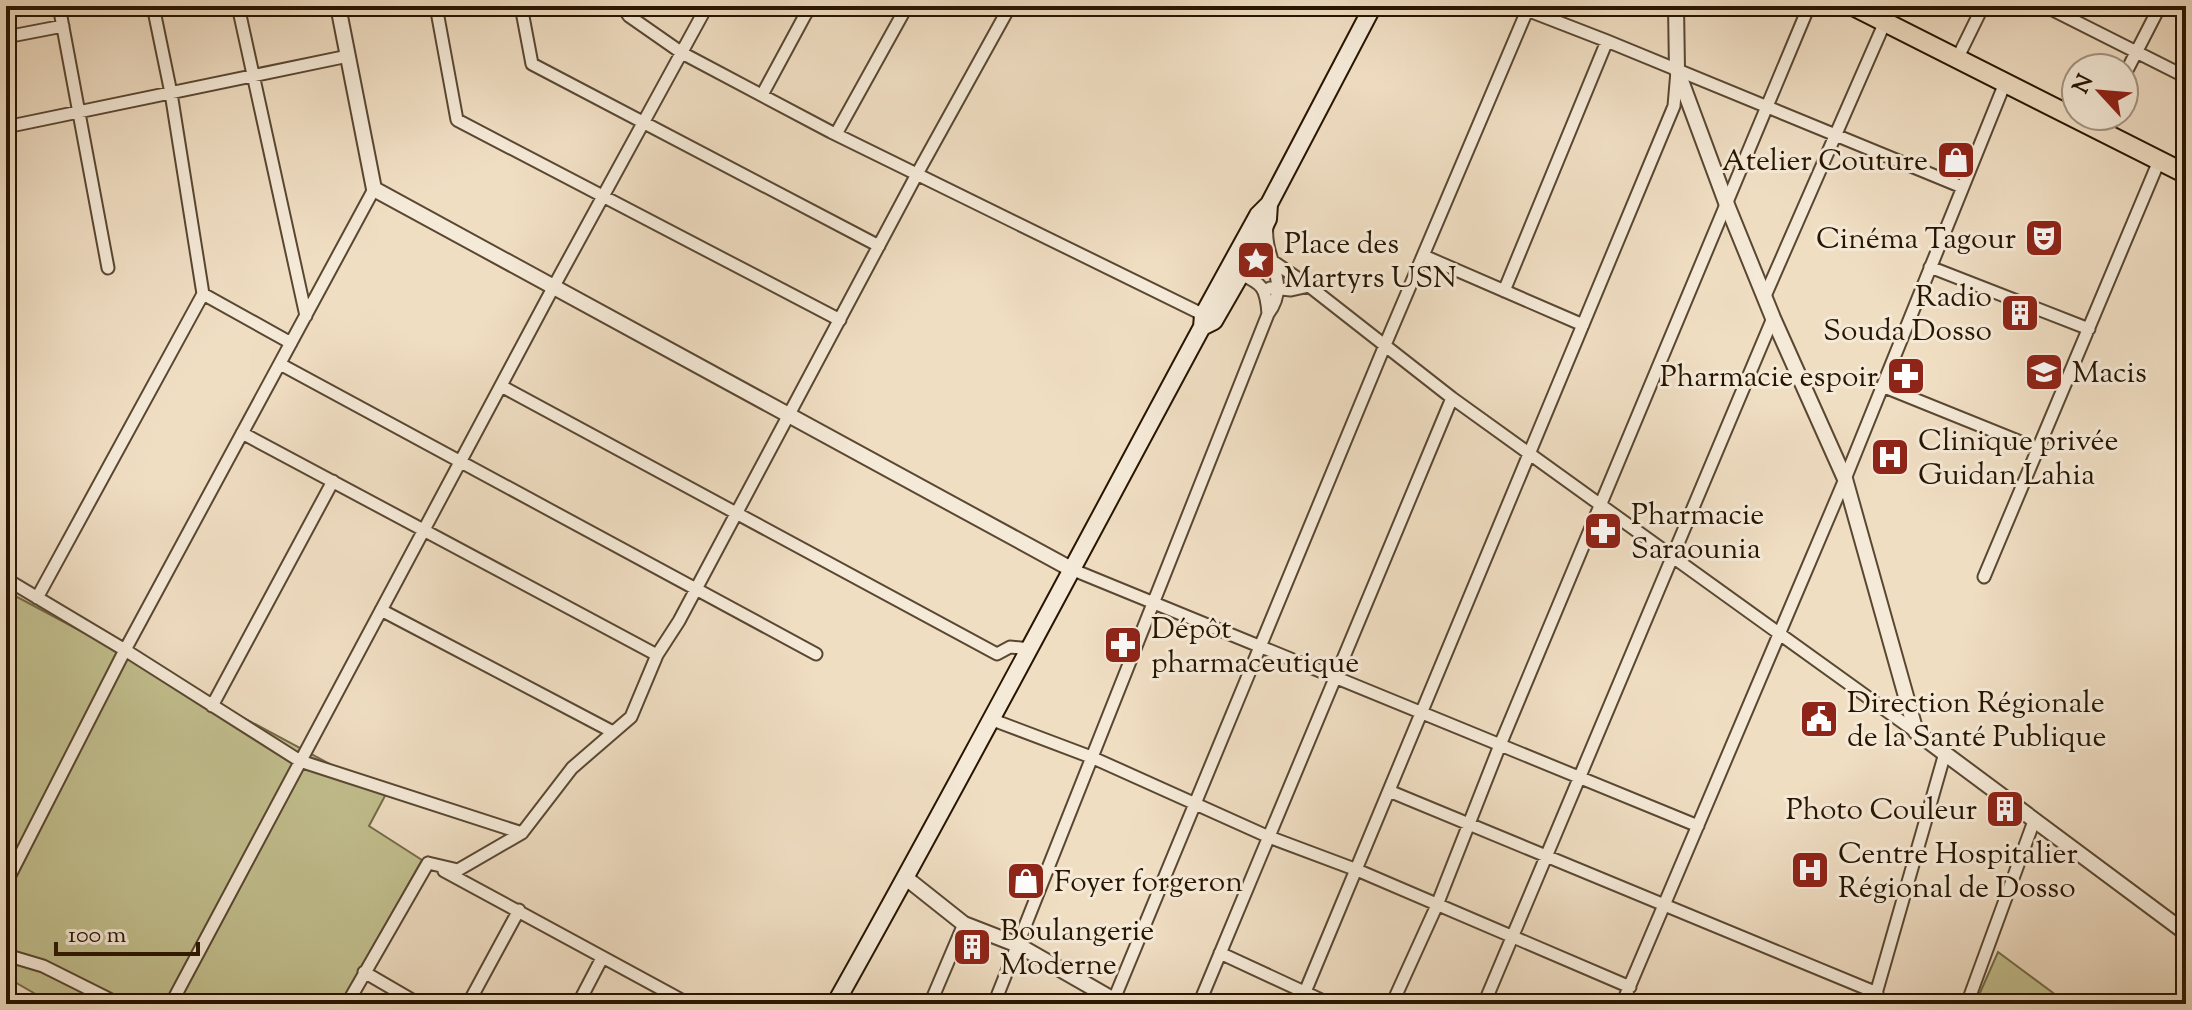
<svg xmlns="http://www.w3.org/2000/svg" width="2192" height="1010" viewBox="0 0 2192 1010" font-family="'Sorts Mill Goudy',serif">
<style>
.green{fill:#c2bf8e;stroke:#746a48;stroke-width:2}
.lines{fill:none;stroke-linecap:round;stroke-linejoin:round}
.minor-casing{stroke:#594732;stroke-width:15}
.tertiary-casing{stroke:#594732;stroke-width:18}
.secondary-casing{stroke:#271501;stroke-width:20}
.primary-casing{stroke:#271501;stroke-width:22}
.minor{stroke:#f5ead8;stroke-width:11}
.tertiary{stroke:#f5ead8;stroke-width:14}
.secondary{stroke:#f5ead8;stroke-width:16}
.primary{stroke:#f0dec3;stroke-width:18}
.labels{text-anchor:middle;stroke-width:6;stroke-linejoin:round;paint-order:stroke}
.poi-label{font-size:30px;fill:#271501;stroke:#f5ead8;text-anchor:start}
</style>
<rect width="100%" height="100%" fill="#f0dec3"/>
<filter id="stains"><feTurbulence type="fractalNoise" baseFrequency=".0025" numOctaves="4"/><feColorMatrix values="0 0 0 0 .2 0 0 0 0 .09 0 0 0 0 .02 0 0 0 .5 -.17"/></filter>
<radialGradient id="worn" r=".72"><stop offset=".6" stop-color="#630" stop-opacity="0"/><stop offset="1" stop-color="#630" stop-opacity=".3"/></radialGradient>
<!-- green -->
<path class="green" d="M6 591 386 794 369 826 422 860 341 1004H53L6 977Z
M1998 952 2068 1004H1975Z"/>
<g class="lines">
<!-- minor casing -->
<g class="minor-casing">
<path id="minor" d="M59 6 108 268
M238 6 306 316
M436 6 457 120 840 320
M521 6 532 64 879 246
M622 6 629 16 682 53 831 132 1206 316
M790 6 806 14
M1509 6 1527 10 1607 41 1962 187
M2045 6 2186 77
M1371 10 1419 6
M6 37 63 26
M1957 59 1983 6
M2124 76 2160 6
M762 95 810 6
M6 127 348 56
M836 134 907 6
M1424 256 1583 325
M1271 260 1309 286 1452 398 1916 732
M1930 267 2089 329
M1235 271C1261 284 1266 284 1268 314
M1270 288 1291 290 1309 286
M1504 291 1607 41
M203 294 291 343
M1765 296 1892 6
M280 364 816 654
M501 386 997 654 1010 647 1031 649
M1882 386 2038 449
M242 433 657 655
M1071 569 1698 826
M1984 577 2159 161
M6 579 125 650 300 761 522 833
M37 598 203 294 171 93 153 6
M381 610 613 732
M212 706 333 481
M993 720 1091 757 1269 837 1357 870 1630 987
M1389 791 1877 993
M428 863 458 870 522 833 572 768 631 717 657 655 679 621 917 174 1010 6
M444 871 689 1004
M6 883 125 650 374 189
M1220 953 1330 1004
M6 955 43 966 119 1004
M364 972 419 1004
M171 1004 554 286 707 6
M347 1004 428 863
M468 1004 519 910
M578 1004 602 958
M930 1004 964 924
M994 1004 1268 314C1292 282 1263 259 1267 226
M1112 1004 1385 345 1529 6
M1199 1004 1452 398
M1300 1004 1674 106 1677 71
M1392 1004 1437 905 1500 745 1809 6
M1484 1004 1773 318
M1622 1004 1845 479 2005 83
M1873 1004 1945 753
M1967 1004 2034 821"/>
</g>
<!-- tertiary casing -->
<g class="tertiary-casing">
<path id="tertiary" d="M338 6 374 189 1071 569
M1676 6 1677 70 1727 205 1773 318 1845 479 1916 732 2186 933
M906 878 964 924 1018 945 1121 1004"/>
</g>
<!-- secondary casing -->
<g class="secondary-casing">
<path id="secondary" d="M1202 327 1214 321 1241 274 1268 219 1269 204
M835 1004C961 780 1080 553 1202 327L1203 315 1258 215 1269 204 1373 6"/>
</g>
<!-- primary casing -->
<g class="primary-casing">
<path id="primary" d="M1853 6 2186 174"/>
</g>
<!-- minor -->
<use href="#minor" class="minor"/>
<!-- tertiary -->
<use href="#tertiary" class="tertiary"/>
<!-- secondary -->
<use href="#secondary" class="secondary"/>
<!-- primary -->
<use href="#primary" class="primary"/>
</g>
<!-- icons -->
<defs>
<g id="shop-square" transform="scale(2)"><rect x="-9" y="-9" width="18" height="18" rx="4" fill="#8f2418" stroke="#f5ead8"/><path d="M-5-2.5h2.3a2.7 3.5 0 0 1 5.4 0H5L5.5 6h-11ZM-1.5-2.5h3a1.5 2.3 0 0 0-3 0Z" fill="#fff"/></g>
<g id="theatre-square" transform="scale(2)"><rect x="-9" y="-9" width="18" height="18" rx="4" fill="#8f2418" stroke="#f5ead8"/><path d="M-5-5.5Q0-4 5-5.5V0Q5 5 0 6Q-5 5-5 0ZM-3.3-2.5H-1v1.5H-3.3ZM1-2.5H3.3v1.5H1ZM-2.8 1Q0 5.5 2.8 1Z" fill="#fff"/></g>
<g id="sight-square" transform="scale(2)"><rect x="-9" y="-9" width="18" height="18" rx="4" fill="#8f2418" stroke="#f5ead8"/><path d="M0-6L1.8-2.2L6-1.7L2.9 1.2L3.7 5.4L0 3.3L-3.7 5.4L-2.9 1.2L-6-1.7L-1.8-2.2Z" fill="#fff"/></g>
<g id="building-square" transform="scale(2)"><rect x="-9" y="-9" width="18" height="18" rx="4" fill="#8f2418" stroke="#f5ead8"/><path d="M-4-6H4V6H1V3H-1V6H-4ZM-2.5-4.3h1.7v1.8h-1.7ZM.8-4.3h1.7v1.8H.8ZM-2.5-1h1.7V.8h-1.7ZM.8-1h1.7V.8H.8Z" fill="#fff"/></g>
<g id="school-square" transform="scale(2)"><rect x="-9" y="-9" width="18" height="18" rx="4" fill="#8f2418" stroke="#f5ead8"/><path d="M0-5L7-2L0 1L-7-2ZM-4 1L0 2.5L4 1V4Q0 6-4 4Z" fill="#fff"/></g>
<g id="pharmacy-square" transform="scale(2)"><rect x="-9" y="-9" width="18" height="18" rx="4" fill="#8f2418" stroke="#f5ead8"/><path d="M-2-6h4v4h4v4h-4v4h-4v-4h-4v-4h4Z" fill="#fff"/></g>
<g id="hospital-square" transform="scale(2)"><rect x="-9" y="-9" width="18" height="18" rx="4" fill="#8f2418" stroke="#f5ead8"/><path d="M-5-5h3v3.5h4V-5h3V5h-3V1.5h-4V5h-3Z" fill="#fff"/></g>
<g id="civic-square" transform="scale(2)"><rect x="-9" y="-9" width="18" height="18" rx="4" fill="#8f2418" stroke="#f5ead8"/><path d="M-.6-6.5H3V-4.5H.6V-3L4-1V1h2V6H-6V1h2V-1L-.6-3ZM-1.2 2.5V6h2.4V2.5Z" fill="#fff"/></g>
</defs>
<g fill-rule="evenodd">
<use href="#shop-square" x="1956" y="160"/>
<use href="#theatre-square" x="2044" y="238"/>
<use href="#sight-square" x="1256" y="260"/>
<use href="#building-square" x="2020" y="313"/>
<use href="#school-square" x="2044" y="372"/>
<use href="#pharmacy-square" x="1906" y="376"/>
<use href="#hospital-square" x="1890" y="457"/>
<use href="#pharmacy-square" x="1603" y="531"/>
<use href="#pharmacy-square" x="1123" y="645"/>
<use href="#civic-square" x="1819" y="719"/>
<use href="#building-square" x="2005" y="809"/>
<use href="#hospital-square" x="1810" y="870"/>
<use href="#shop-square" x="1026" y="881"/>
<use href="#building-square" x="972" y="947"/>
</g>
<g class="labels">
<!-- poi labels -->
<g class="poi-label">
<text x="1928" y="170" text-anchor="end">Atelier Couture</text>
<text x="2016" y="248" text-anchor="end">Cinéma Tagour</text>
<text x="1284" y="253">Place des<tspan x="1284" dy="34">Martyrs USN</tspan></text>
<text x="1992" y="306" text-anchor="end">Radio<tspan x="1992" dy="34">Souda Dosso</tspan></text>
<text x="2072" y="382">Macis</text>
<text x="1878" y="386" text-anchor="end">Pharmacie espoir</text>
<text x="1918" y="450">Clinique privée<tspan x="1918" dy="34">Guidan Lahia</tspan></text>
<text x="1631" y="524">Pharmacie<tspan x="1631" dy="34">Saraounia</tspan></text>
<text x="1151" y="638">Dépôt<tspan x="1151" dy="34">pharmaceutique</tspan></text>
<text x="1847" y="712">Direction Régionale<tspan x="1847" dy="34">de la Santé Publique</tspan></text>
<text x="1977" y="819" text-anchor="end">Photo Couleur</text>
<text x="1838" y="863">Centre Hospitalier<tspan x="1838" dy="34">Régional de Dosso</tspan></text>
<text x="1054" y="891">Foyer forgeron</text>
<text x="1000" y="940">Boulangerie<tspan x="1000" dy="34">Moderne</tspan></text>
</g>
</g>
<!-- margin -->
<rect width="2192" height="1010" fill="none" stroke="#f0dec3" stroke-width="32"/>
<rect x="8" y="8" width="2176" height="994" fill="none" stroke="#271501" stroke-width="4"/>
<rect x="16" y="16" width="2160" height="978" fill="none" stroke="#271501" stroke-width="2"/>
<!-- north arrow -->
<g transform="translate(2100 92) rotate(296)"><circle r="38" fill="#f5ead8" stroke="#a39582" stroke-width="2"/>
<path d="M0-6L14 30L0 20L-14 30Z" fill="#8f2418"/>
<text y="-12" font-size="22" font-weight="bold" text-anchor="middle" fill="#271501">N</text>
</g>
<!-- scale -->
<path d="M56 942v12h142v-12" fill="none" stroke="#271501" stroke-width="4"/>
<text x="68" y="942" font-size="24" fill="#271501" stroke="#f5ead8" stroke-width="6" paint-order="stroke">100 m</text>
<rect width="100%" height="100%" filter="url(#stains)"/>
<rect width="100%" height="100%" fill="url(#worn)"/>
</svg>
